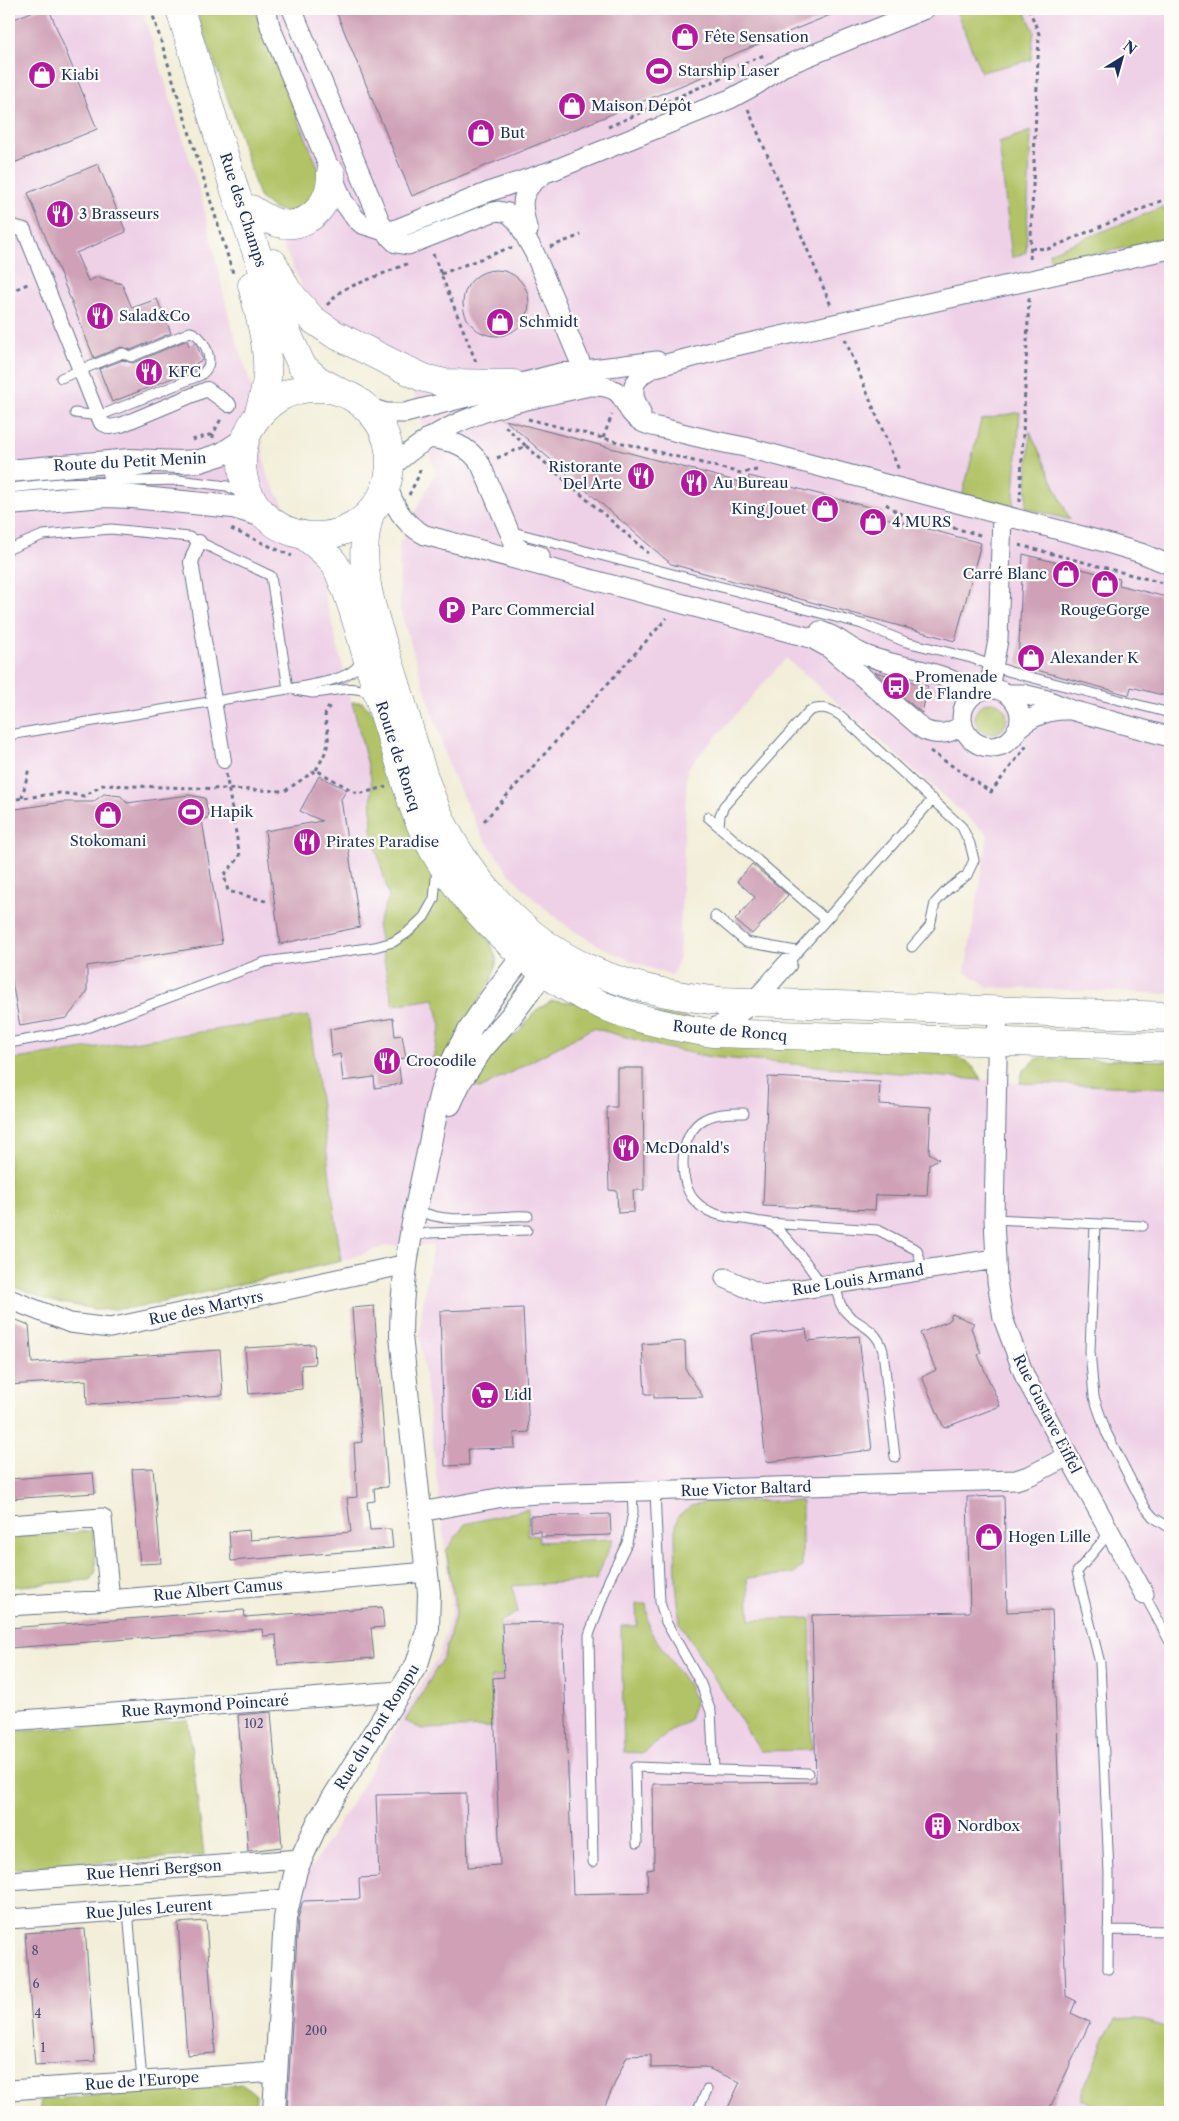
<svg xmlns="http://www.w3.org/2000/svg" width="1179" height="2121" viewBox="0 0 1179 2121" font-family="'Libre Caslon Text',serif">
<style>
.built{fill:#eed0e7}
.green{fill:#b1c366;stroke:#667962}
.building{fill:#cfa0b6}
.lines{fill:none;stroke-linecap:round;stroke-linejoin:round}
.service-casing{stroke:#667289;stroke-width:11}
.pedestrian-casing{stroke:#667289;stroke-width:16}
.minor-casing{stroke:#667289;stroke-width:21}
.tertiary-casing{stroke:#667289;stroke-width:24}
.primary-casing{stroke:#667289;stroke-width:29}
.path{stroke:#667289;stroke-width:3;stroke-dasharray:4 4;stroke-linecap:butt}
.service{stroke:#fff;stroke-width:9}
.pedestrian{stroke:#fff;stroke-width:14}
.minor{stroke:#fff;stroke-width:19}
.tertiary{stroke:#fff;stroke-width:22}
.primary{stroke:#fff;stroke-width:28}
.labels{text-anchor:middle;stroke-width:4.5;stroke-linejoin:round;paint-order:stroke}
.number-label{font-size:12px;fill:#484b74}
.poi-label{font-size:15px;fill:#1b2f5e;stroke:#fdfcf7;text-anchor:start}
.street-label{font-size:15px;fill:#1b2f5e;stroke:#fdfcf7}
</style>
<rect width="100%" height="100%" fill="#fdfcf7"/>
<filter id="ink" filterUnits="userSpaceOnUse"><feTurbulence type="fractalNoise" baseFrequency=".02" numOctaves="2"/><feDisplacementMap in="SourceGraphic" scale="10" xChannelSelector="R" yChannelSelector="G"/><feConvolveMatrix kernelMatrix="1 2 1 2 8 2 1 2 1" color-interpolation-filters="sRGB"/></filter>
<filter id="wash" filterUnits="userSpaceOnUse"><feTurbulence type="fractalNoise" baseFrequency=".0096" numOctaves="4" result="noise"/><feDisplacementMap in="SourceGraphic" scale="20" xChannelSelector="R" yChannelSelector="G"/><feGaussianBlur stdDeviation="1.12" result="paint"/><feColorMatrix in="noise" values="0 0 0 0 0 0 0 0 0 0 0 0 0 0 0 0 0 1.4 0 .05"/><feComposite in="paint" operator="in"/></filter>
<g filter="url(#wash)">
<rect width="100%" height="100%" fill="#f2eed9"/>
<!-- built -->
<path class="built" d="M9 9H142L202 199 230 321 253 390 267 476 315 557 371 778 372 832 389 897 377 925 393 1005 434 999 441 1026 471 1084 480 1089 593 1028 662 1047 710 1057 1020 1083 1170 1088V2112H282L300 1886 359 1791 439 1655 452 1610 420 1335 423 1299 433 1245 386 1246 341 1261 309 1017 9 1060Z
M254 9H1170V994L989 987 965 972 988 835 786 658 687 769 679 960 672 976 629 960 598 945 571 929 534 899 508 872 482 835 466 804 451 772 400 610 399 545 435 473 405 359 334 318 304 291 282 243 335 210Z"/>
<!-- green -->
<path class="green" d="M195 9H254L323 180 320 192 298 211 287 212 274 209 259 197 234 116Z
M968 9H1024L1034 31 1031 60 981 72 957 13Z
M1031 131 1026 252 1012 258 999 142Z
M1163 207 1170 225V238L1051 264 1049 253Z
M1020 412 1013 508 962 497 981 420Z
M1030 431 1070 520 1026 508Z
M975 718a16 16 0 1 1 32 0a16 16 0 1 1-32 0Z
M352 702H362L373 713 490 942 497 960 492 979 438 1068 431 1065 441 1026 434 999 393 1005 377 925 389 897 372 832 371 778Z
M552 1001 570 1002 945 1054C964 1059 973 1062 981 1080L710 1057 662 1047 593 1028 480 1089 471 1084 493 1052 519 1032 536 1010Z
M309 1016 341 1261 141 1307 99 1310 47 1300 9 1285V1060Z
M1038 1058 1170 1061V1088L1020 1083 1023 1070Z
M802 1501V1567L792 1574 747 1578 750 1620 810 1618 812 1750 760 1751 680 1623 676 1582 675 1531 678 1516 692 1505 706 1502Z
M528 1509V1535L538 1536 539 1542 613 1539 596 1580 512 1586 518 1612 500 1622 502 1676 491 1677 492 1727 422 1729 405 1721 444 1656 456 1611 446 1551 465 1524Z
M93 1531 96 1571 90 1580 9 1587V1537Z
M636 1604H646L650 1631 688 1685 695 1702 689 1720 672 1730 644 1753 624 1752 621 1626H637Z
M188 1720 204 1855 9 1869V1732Z
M1137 2019 1170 2028V2112H1111L1082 2100V2092L1109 2029 1116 2020Z
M243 2084 256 2095 255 2112H41L40 2100Z"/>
<g id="blocks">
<!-- building -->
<path class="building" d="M39 9H49L97 129 9 165V21Z
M335 9H845L722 59 724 68 412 196Z
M98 164 126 232 76 253 88 281 98 277 122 284 132 308 157 299 171 333 131 350 121 347 94 358 28 193Z
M463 303a33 33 0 1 1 66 0a33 33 0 1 1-66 0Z
M187 340 189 346 196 343 202 358 203 360 196 363 198 368 112 402 99 369 123 360 133 363Z
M505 420 747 484 749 476 884 511 882 517 981 543 955 641 671 564Z
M1023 554 1120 579 1119 585 1170 598V697L1131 687 1129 695 1018 665Z
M875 672 928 686 922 713 892 688Z
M319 776 347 790 341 799 360 927 280 944 265 831 322 821 300 811Z
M104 794 121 796 127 803 189 795 205 798 209 817 202 820 222 944 87 966V992L67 1018 20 1026 9 965V810L63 802H93Z
M752 864 788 895 752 934 735 920 755 897 737 881Z
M393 1018 395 1036 402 1035 406 1058 398 1059 401 1084 375 1088 374 1077 343 1081 340 1054 332 1056 330 1029Z
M617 1068H643L644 1190H633L634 1212 618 1213 617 1191 609 1190 607 1107H617Z
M768 1077 880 1082 879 1104 931 1107 929 1153 939 1159 929 1164 927 1196 876 1195 875 1210 763 1206Z
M374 1306 388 1487 374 1488 375 1501 367 1502 370 1530 391 1529 393 1548 231 1561 229 1532 249 1530 250 1540 351 1532 347 1498 357 1497 354 1443 362 1442 352 1308Z
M523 1308 529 1432 514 1433 515 1448 468 1449 469 1465 445 1466 440 1311Z
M952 1314 974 1323 971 1328 981 1353 978 1355 1000 1406 944 1428 922 1377 936 1370 920 1333 949 1321Z
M9 1317 29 1325 32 1363 220 1350 223 1395 87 1405 86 1380 9 1385Z
M806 1329 808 1341 859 1336 872 1450 766 1462 752 1335Z
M685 1341 686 1370 703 1397 654 1398V1394H645L642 1344Z
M314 1344 315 1364 301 1365 302 1389 249 1394 245 1348Z
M153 1468 161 1563 140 1564 132 1469Z
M93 1473 95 1493 9 1499V1479Z
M1004 1496 1007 1612 1052 1610 1066 1996 1076 2001 1071 2013 1090 2022 1048 2112H726L740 2082 705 2067 651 2068V2055L627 2056 602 2112H287L298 1919 302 1903 304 1901 360 1899 359 1878 379 1877 376 1795 466 1793 468 1867 500 1865 493 1678 504 1677 502 1623 562 1622 573 1894 648 1892 647 1870 654 1869 653 1784 816 1782 812 1615 970 1612 967 1497Z
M610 1514 611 1535 541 1537V1531L530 1532V1516Z
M382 1607 384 1627 371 1628 374 1658 278 1665 276 1635 263 1636 262 1629 9 1648V1628L244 1610 245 1617Z
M271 1712 282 1847 248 1851 238 1715Z
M206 1921 215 2053 187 2055 178 1923Z
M85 1929 95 2061 35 2065 25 1933Z"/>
</g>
</g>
<g filter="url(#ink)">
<use href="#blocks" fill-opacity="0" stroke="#667289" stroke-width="1"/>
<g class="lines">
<!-- service casing -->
<g class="service-casing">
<path id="service" d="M61 378 123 353 131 357 190 332C201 334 209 351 209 361 209 368 205 371 201 375L99 416 75 413
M107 476 149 470
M9 488 60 483 178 480 227 486 252 499
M509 531 862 624 906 642 971 658 1011 672 1170 713
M9 549 43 535 111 529 189 537 271 576 288 689
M296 690C301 691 307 692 312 693 333 693 350 682 371 694
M9 735 288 689C308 685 354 681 361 660
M708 817 825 919
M719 826 720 815 724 806 809 711C822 706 829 708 841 716L962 827 970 844 974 860 967 875 947 890 935 903 930 926 912 947
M715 916 746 942 796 951
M787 964 933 799
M9 1043 81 1030 265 962 375 947 393 942 407 933 424 917 434 899 437 868
M744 1113C729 1113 712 1113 700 1122 678 1139 678 1184 696 1202 713 1219 735 1217 756 1221 760 1222 765 1222 768 1223 785 1231 812 1270 822 1286
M417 1210C452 1227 491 1214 528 1216
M994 1219 1143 1226
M768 1223 878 1230 917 1250 923 1270
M1095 1224 1090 1351 1094 1397 1106 1432 1144 1506 1153 1517 1170 1528
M411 1237 429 1233 527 1230
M836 1284C837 1290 838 1298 840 1303 850 1326 875 1322 883 1351L895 1457
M655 1491 660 1602 666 1622 701 1684 711 1712 714 1770
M1144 1594 1170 1642
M637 1843 635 1767 808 1773
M593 1862 589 1635 609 1580 627 1543 633 1512 632 1492
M128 1910 142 2081
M1108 1930 1170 1931
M1108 1969 1109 1873 1100 1663 1077 1572 1110 1532
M697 2112 707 2090"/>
</g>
<!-- pedestrian casing -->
<g class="pedestrian-casing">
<path id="pedestrian" d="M9 226 24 230 101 423 110 427 121 425 207 389 229 405
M199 542 191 562 224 761"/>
</g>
<!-- minor casing -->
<g class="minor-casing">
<path id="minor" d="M266 9 270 26 343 201 355 218 362 224 384 231 394 230 491 191 554 170 730 99 756 85 782 67 925 9
M292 9 384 231 396 243 408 245 490 213 498 211 508 213 517 221 535 254 583 369
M528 231C521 205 518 191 543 175
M367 407 386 413H405L560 373 657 361
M641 413 634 397V385L642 374 655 367 731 347 1170 249
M428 438C451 441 468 444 481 465L515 545 522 551 540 556
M390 469C447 413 516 402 590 386 631 385 618 407 640 421 647 426 658 427 666 429 692 436 718 442 745 447L1097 540 1141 553 1170 565
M387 483C393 505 403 524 425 535L811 638 829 648 924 730C938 736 951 734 963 724
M820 631C836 635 847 647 861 653 894 669 949 668 972 695
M989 689 998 640 1002 515
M962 718a29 29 0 1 1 58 0a29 29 0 1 1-58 0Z
M1008 694H1023L1047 700 1071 710 1170 737
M1017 729C1032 716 1049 709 1069 710
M998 1011 994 1219 997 1281 1003 1318 1025 1377 1144 1594
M709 1030C743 1018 764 990 787 964
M725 1278 763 1295 995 1259
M9 1299 70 1323 110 1328 407 1264
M420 1512 509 1496 538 1494 1016 1480 1031 1475 1068 1456
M9 1525 102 1518 110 1600
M9 1606 110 1600 427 1572
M9 1721 400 1691
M9 1881 300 1859
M9 1919 288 1899
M9 2090 276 2072"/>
</g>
<!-- tertiary casing -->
<g class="tertiary-casing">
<path id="tertiary" d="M9 471 130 460 179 462 200 461 222 454 246 438
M9 504 104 496 133 497 233 507 266 517
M450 1104 461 1080 482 1049 511 1016 554 958
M274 2112 285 1918 296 1870 318 1822 417 1664 428 1628 429 1593 401 1336C401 1272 415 1210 429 1148 435 1120 439 1090 451 1064 471 1020 505 980 534 942"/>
</g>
<!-- primary casing -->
<g class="primary-casing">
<path id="primary" d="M180 9 235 191 278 313 302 366 318 380 335 389
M251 209C261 215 270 222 282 224 312 228 332 200 331 173
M273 263 287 290 312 319 334 334 400 367 424 378 445 383 513 384
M252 285C259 314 269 346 267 377 266 389 262 402 258 415
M242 462a74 74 0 1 1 148 0a74 74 0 1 1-148 0Z
M371 511C352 566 377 625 394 677 409 724 420 775 441 820 470 880 524 939 585 967 627 987 673 996 720 1001L1170 1016
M303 535C314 543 326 552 334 563 339 570 341 579 345 587 357 618 364 649 374 681 382 708 390 734 399 760 405 781 411 802 419 821 452 899 537 983 617 1011 648 1022 679 1028 712 1033L1170 1047"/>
</g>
<!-- path -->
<path class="path" d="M151 9 233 273
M1029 9 1039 34 1030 262
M748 109 832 308
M608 127 726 76 734 67 767 54
M550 247 581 235
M1031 248 1048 249 1170 197
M433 254 476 362
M441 274 509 248 513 249
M9 292 30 283
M327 305 342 290 407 264
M845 339 899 470
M528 419 741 473 757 470
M213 438V434L222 417
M603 438 612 415
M192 440 213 434
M526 446 648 553
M497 458 526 446 504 425
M409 495 418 477 421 466
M1020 502 1029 298
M886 504 898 513 984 536
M231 529 292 556
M1019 545 1170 585
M930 751 991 792 1028 744
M316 770C321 761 327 752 328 741 330 725 318 716 332 704
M226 774 240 857 224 875 228 891 269 902
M22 798 29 768
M9 800 60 793 84 796 103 785 285 791 316 770 358 794 386 787
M484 821 667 618"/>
<!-- service -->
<use href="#service" class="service"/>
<!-- pedestrian -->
<use href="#pedestrian" class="pedestrian"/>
<!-- minor -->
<use href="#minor" class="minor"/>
<!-- tertiary -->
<use href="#tertiary" class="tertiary"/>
<!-- primary -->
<use href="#primary" class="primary"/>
</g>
</g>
<!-- icons -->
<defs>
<g id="shop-disc" transform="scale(1.4375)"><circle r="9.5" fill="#b5179e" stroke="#fdfcf7"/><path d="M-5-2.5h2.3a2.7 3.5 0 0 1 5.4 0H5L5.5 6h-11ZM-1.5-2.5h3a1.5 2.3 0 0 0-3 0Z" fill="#fff"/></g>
<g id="stadium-disc" transform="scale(1.4375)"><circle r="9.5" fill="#b5179e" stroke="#fdfcf7"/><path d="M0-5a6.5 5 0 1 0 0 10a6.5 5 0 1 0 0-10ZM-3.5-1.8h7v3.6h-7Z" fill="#fff"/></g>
<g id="restaurant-disc" transform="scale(1.4375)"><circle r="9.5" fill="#b5179e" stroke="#fdfcf7"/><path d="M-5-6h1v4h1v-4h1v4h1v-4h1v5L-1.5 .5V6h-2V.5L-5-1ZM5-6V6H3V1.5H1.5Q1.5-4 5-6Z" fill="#fff"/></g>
<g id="parking-disc" transform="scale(1.4375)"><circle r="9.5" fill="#b5179e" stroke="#fdfcf7"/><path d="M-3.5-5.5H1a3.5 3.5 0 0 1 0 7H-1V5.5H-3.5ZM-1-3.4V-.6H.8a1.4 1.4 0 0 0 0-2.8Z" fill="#fff"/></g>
<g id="bus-disc" transform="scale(1.4375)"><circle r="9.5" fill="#b5179e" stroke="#fdfcf7"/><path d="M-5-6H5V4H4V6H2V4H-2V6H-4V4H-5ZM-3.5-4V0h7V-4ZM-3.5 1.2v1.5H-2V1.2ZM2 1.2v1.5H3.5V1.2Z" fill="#fff"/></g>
<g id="supermarket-disc" transform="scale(1.4375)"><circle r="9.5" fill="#b5179e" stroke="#fdfcf7"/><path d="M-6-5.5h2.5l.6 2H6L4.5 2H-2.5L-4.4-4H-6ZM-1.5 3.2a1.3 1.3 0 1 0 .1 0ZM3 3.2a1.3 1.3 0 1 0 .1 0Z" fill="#fff"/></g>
<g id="building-disc" transform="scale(1.4375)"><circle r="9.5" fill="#b5179e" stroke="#fdfcf7"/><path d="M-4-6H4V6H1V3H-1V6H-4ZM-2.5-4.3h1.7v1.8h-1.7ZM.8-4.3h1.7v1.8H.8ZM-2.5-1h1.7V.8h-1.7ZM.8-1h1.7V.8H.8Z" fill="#fff"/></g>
</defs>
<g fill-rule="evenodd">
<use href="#shop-disc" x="685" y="37"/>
<use href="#stadium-disc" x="659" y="71"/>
<use href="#shop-disc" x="42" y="75"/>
<use href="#shop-disc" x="572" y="106"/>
<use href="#shop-disc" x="481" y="133"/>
<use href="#restaurant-disc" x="60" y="214"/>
<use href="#restaurant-disc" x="100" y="316"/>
<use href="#shop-disc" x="500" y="322"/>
<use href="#restaurant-disc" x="149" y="372"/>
<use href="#restaurant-disc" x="641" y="476"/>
<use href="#restaurant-disc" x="694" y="483"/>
<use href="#shop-disc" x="825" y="509"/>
<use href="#shop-disc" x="873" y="522"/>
<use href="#shop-disc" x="1066" y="574"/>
<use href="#shop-disc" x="1105" y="584"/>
<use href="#parking-disc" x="452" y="610"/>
<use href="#shop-disc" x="1031" y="658"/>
<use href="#bus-disc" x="896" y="686"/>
<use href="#stadium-disc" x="191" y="812"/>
<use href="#shop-disc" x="108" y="815"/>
<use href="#restaurant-disc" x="307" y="842"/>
<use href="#restaurant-disc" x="387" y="1061"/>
<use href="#restaurant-disc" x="626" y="1148"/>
<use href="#supermarket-disc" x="485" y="1395"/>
<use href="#shop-disc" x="989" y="1537"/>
<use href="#building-disc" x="938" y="1826"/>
</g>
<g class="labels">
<!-- number labels -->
<g class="number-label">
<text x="254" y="1728">102</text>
<text x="35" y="1955">8</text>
<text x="36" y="1988">6</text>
<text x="38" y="2018">4</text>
<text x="316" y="2035">200</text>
<text x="43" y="2052">1</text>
</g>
<!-- poi labels -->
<g class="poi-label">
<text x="704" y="42">Fête Sensation</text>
<text x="678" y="76">Starship Laser</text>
<text x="61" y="80">Kiabi</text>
<text x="591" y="111">Maison Dépôt</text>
<text x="500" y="138">But</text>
<text x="79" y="219">3 Brasseurs</text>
<text x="119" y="321">Salad&amp;Co</text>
<text x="519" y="327">Schmidt</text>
<text x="168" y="377">KFC</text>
<text x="622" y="472" text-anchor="end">Ristorante<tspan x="622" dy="17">Del Arte</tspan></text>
<text x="713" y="488">Au Bureau</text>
<text x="806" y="514" text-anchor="end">King Jouet</text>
<text x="892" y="527">4 MURS</text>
<text x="1047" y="579" text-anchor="end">Carré Blanc</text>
<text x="471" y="615">Parc Commercial</text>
<text x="1105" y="615" text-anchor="middle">RougeGorge</text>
<text x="1050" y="663">Alexander K</text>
<text x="915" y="682">Promenade<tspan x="915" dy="17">de Flandre</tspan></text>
<text x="210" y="817">Hapik</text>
<text x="108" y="846" text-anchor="middle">Stokomani</text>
<text x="326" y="847">Pirates Paradise</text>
<text x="406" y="1066">Crocodile</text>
<text x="645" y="1153">McDonald's</text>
<text x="504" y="1400">Lidl</text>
<text x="1008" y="1542">Hogen Lille</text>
<text x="957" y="1831">Nordbox</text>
</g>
<!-- street labels -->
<g class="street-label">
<text transform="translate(243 210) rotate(72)" y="5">Rue des Champs</text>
<text transform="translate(130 462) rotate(-3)" y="5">Route du Petit Menin</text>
<text transform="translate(398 756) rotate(72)" y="5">Route de Roncq</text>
<text transform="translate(730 1031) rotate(5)" y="5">Route de Roncq</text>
<text transform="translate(858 1280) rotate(-9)" y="5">Rue Louis Armand</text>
<text transform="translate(206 1308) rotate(-12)" y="5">Rue des Martyrs</text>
<text transform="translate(1047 1414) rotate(63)" y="5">Rue Gustave Eiffel</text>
<text transform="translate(746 1489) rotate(-2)" y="5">Rue Victor Baltard</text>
<text transform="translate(218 1590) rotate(-5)" y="5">Rue Albert Camus</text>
<text transform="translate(205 1706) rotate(-4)" y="5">Rue Raymond Poincaré</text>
<text transform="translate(377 1727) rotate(-58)" y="5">Rue du Pont Rompu</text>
<text transform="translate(154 1870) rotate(-4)" y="5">Rue Henri Bergson</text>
<text transform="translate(149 1909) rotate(-4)" y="5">Rue Jules Leurent</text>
<text transform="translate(142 2081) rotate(-4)" y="5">Rue de l'Europe</text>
</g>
</g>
<!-- margin -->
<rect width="1179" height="2121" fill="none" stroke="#fdfcf7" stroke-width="30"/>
<!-- north arrow -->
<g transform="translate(1122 58) rotate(37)" stroke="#fdfcf7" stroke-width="4" paint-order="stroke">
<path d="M0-4L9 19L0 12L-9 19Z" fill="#1b2f5e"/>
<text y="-8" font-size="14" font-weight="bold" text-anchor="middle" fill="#1b2f5e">N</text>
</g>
</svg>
